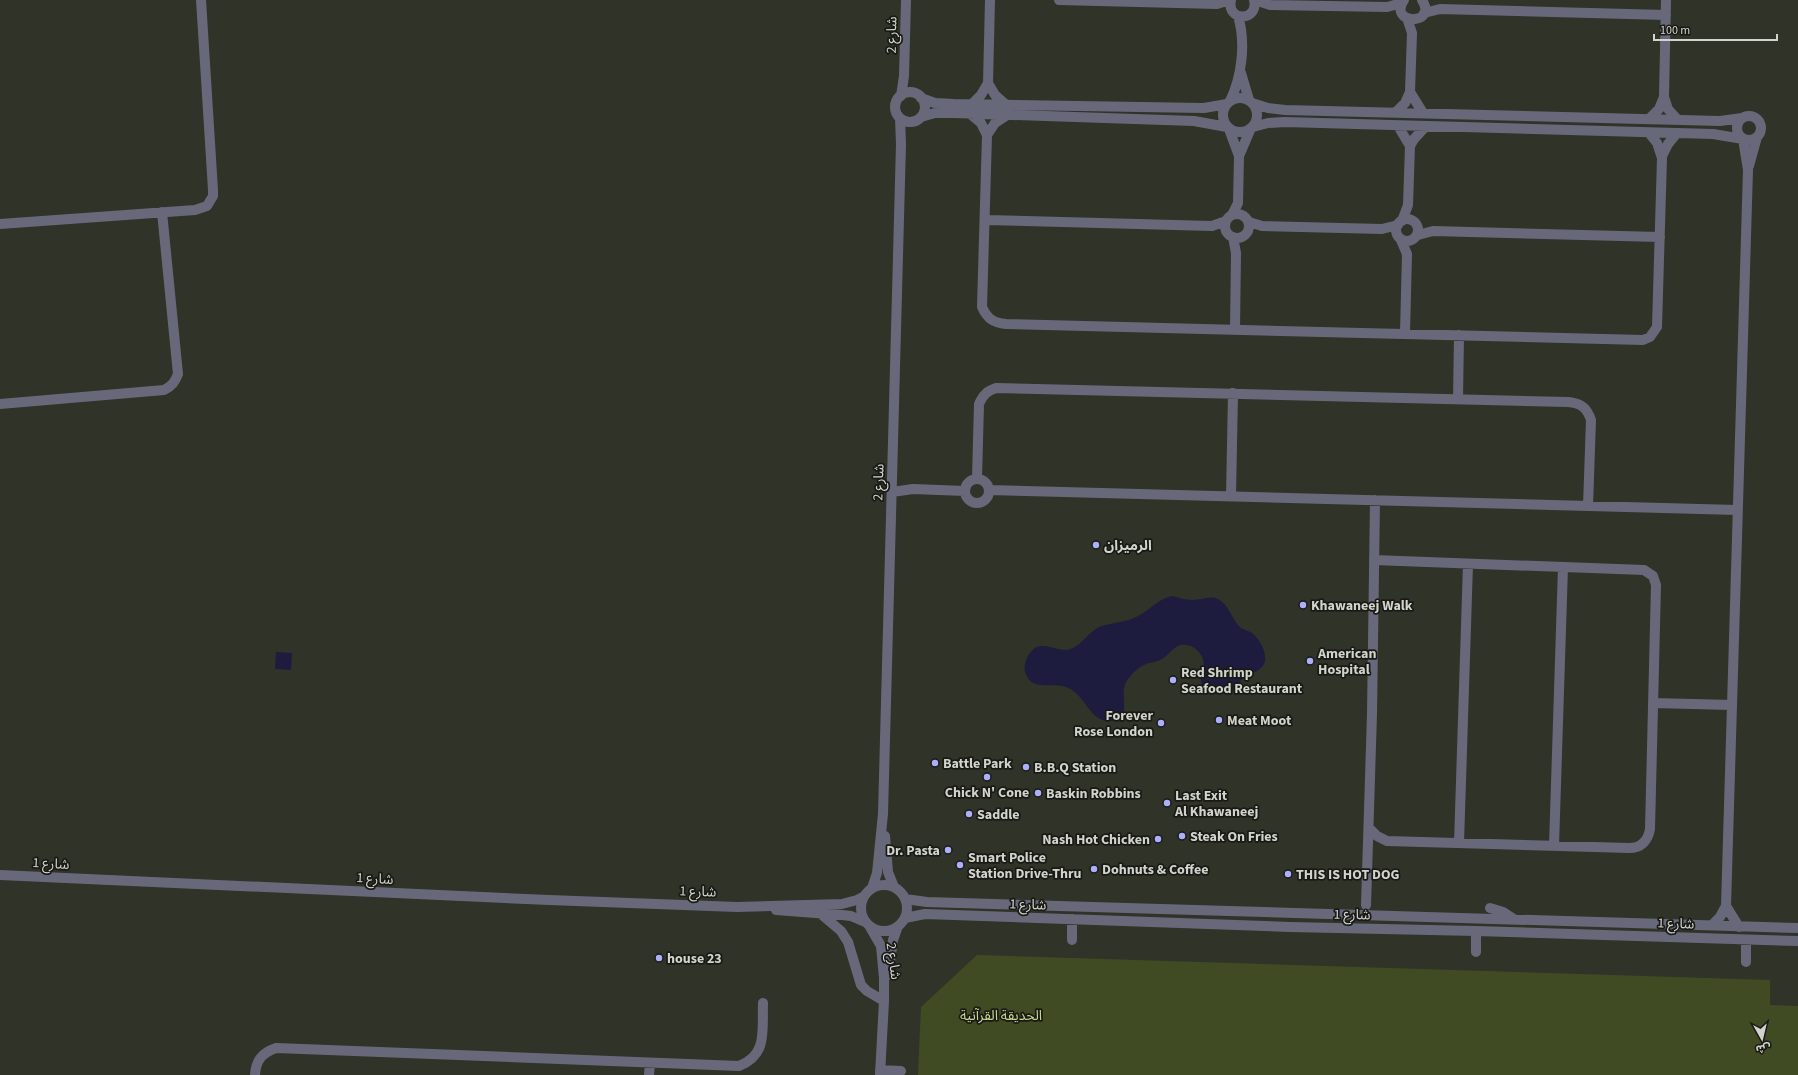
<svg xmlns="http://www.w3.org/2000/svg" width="1798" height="1075" viewBox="0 0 1798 1075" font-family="'Source Sans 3','Noto Sans Arabic',sans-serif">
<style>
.green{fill:#414b23}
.water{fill:#1d1c3e}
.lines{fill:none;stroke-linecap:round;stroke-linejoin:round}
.minor{stroke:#67697b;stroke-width:10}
.poi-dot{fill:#acaffb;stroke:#191a15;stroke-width:1.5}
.labels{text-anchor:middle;stroke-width:3.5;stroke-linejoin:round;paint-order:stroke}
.street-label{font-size:14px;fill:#d1d3cc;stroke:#191a15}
.poi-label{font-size:14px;font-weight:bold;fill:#d1d3cc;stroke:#191a15;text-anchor:start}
.park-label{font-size:14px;fill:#c4d690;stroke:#191a15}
</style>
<rect width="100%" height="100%" fill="#303328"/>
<!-- green -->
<path class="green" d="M977 955 1770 980V1005L1798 1006V1075H918L921 1007Z"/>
<!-- water -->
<path class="water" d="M1172 596C1178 597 1185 600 1191 600 1200 601 1209 595 1218 599 1228 604 1231 617 1238 625 1242 630 1247 630 1252 633 1261 640 1271 659 1261 668 1257 672 1251 673 1246 676 1238 681 1237 691 1227 693 1217 696 1202 693 1201 681 1200 676 1203 672 1204 668 1205 658 1199 650 1191 646 1187 645 1182 644 1178 646 1172 649 1168 655 1162 659 1157 662 1152 662 1146 664 1138 667 1129 676 1125 684 1120 697 1133 722 1109 721 1088 721 1085 691 1063 686 1049 683 1031 691 1025 672 1024 667 1025 661 1028 656 1040 634 1058 656 1073 648 1083 643 1089 632 1099 627 1112 622 1126 623 1138 616 1150 610 1158 599 1172 596Z
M276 652 292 653 291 670 275 669Z"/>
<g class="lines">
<!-- minor -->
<path class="minor" d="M1059 0 1217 4 1230 0
M1231 0C1226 22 1259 22 1254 0
M1255 0 1270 5 1387 7 1402 3
M1404 0C1387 25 1439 26 1422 0
M1424 13 1440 9 1666 15
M1241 73 1249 100
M988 83 995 95 1005 104
M1410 92 1423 113
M895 107a15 15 0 1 1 30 0a15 15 0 1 1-30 0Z
M901 96 904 76 906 0
M1664 97 1668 109 1677 119
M1223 115a17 17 0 1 1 34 0a17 17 0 1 1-34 0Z
M921 98 935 103 954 104 1204 108 1227 104
M1230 101C1242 77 1246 42 1238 16
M1252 103 1268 108 1285 110 1720 121 1742 118
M972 104 981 95 988 83 990 0
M1396 112 1405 103 1410 92 1412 33 1407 18
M970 114 981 123 987 135 982 307C987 318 993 323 1006 324L1643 340 1650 337 1657 327 1662 158 1657 143 1649 133
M1737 128a12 12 0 1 1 24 0a12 12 0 1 1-24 0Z
M921 117 935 113H954L1194 121 1227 127
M1649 119 1659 109 1664 97 1666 0
M1398 126 1410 146 1408 205 1402 221
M1253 127 1268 123 1285 122 1713 134 1743 139
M1229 129 1239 156 1238 203 1232 215
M987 135 995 123 1007 115
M1410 146 1414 139 1425 127
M1239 156 1251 128
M1662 156 1668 144 1677 133
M1749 166 1757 137
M1225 226a12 12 0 1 1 24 0a12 12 0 1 1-24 0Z
M1396 230a11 11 0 1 1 22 0a11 11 0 1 1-22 0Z
M985 220 1212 226 1226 221
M1249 222 1262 226 1382 229 1398 225
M0 224 195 210 207 206 213 196V190L201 0
M1418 235 1433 231 1660 237
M1233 237 1236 253 1235 330
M1401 240 1407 254 1405 333
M1458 399 1459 335
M0 404 164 390C172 386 175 382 178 374L162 212
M977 479 979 404C983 395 987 391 996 388L1568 402C1581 403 1587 408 1591 420L1588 506
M965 491a12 12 0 1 1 24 0a12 12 0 1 1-24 0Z
M989 490 1737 510
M892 492 913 489 965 491
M1231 496 1233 393
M1653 703 1732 705
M1369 828 1377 836 1387 841 1629 848C1641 848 1648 841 1650 829L1656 585 1653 576 1644 570 1374 560
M885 836 888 872 894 887
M1459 843 1468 564
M1554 846 1563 567
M0 875 549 900 737 907 842 904 857 900 863 897
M861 908a23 23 0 1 1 46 0a23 23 0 1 1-46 0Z
M872 888 877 873 883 814 901 144 900 118
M905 899 927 902 1798 928
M1366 905 1372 714 1375 500
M1726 906 1739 927
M1490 908 1503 912 1515 920
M776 910 842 915 851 916 865 922
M821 914 841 931 848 942 861 985 867 991 884 1001
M905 918 925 914 1290 927 1476 931 1798 941
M1712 925 1720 917 1726 906 1748 170 1743 139
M870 927 881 946 884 978V1001L880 1075
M1072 940V919
M1476 952V931
M1746 962V940
M888 975 893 940 898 926
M880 1070 901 1071
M255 1075C256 1060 262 1053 276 1048L739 1066C768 1055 762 1030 763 1003
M649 1075 650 1063"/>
</g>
<!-- markers -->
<g class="poi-dot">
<circle cx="1096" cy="545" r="4"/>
<circle cx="1303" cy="605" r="4"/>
<circle cx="1310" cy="661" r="4"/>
<circle cx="1173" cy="680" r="4"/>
<circle cx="1219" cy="720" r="4"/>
<circle cx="1161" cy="723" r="4"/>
<circle cx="935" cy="763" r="4"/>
<circle cx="1026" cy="767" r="4"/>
<circle cx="987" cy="777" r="4"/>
<circle cx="1038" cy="793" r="4"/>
<circle cx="1167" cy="803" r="4"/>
<circle cx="969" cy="814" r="4"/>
<circle cx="1182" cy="836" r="4"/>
<circle cx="1158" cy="839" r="4"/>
<circle cx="948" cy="850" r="4"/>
<circle cx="960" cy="865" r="4"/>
<circle cx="1094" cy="869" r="4"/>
<circle cx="1288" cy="874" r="4"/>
<circle cx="659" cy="958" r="4"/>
</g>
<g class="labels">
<!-- street labels -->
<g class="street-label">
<text transform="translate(891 35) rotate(-89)" y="5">شارع 2</text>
<text transform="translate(878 482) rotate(-88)" y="5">شارع 2</text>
<text transform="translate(51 863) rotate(3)" y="5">شارع 1</text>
<text transform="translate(375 878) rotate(3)" y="5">شارع 1</text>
<text transform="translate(698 891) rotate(2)" y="5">شارع 1</text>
<text transform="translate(1028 904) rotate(2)" y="5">شارع 1</text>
<text transform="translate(1352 914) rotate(1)" y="5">شارع 1</text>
<text transform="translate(1676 923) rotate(2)" y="5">شارع 1</text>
<text transform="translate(894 961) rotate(82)" y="5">شارع 2</text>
</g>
<!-- poi labels -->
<g class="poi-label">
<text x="1104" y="550">الرميزان</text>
<text x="1311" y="610">Khawaneej Walk</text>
<text x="1318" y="658">American<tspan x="1318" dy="16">Hospital</tspan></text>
<text x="1181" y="677">Red Shrimp<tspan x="1181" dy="16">Seafood Restaurant</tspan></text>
<text x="1153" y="720" text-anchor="end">Forever<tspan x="1153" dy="16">Rose London</tspan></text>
<text x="1227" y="725">Meat Moot</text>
<text x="943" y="768">Battle Park</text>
<text x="1034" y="772">B.B.Q Station</text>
<text x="987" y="797" text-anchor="middle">Chick N' Cone</text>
<text x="1046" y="798">Baskin Robbins</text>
<text x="1175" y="800">Last Exit<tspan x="1175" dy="16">Al Khawaneej</tspan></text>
<text x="977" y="819">Saddle</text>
<text x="1190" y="841">Steak On Fries</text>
<text x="1150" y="844" text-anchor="end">Nash Hot Chicken</text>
<text x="940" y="855" text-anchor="end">Dr. Pasta</text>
<text x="968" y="862">Smart Police<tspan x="968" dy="16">Station Drive-Thru</tspan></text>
<text x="1102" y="874">Dohnuts &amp; Coffee</text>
<text x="1296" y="879">THIS IS HOT DOG</text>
<text x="667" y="963">house 23</text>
</g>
<!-- park labels -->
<g class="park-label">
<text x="1001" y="1020">الحديقة القرآنية</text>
</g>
</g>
<!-- north arrow -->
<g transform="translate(1762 1039) rotate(172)" stroke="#191a15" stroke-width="3" paint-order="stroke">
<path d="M0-3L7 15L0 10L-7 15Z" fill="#d1d3cc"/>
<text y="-6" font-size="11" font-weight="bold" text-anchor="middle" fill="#d1d3cc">ش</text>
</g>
<!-- scale -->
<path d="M1654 34v6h123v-6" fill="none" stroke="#d1d3cc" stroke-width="2"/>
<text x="1660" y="34" font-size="12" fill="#d1d3cc" stroke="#191a15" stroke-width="3" paint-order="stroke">100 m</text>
</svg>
